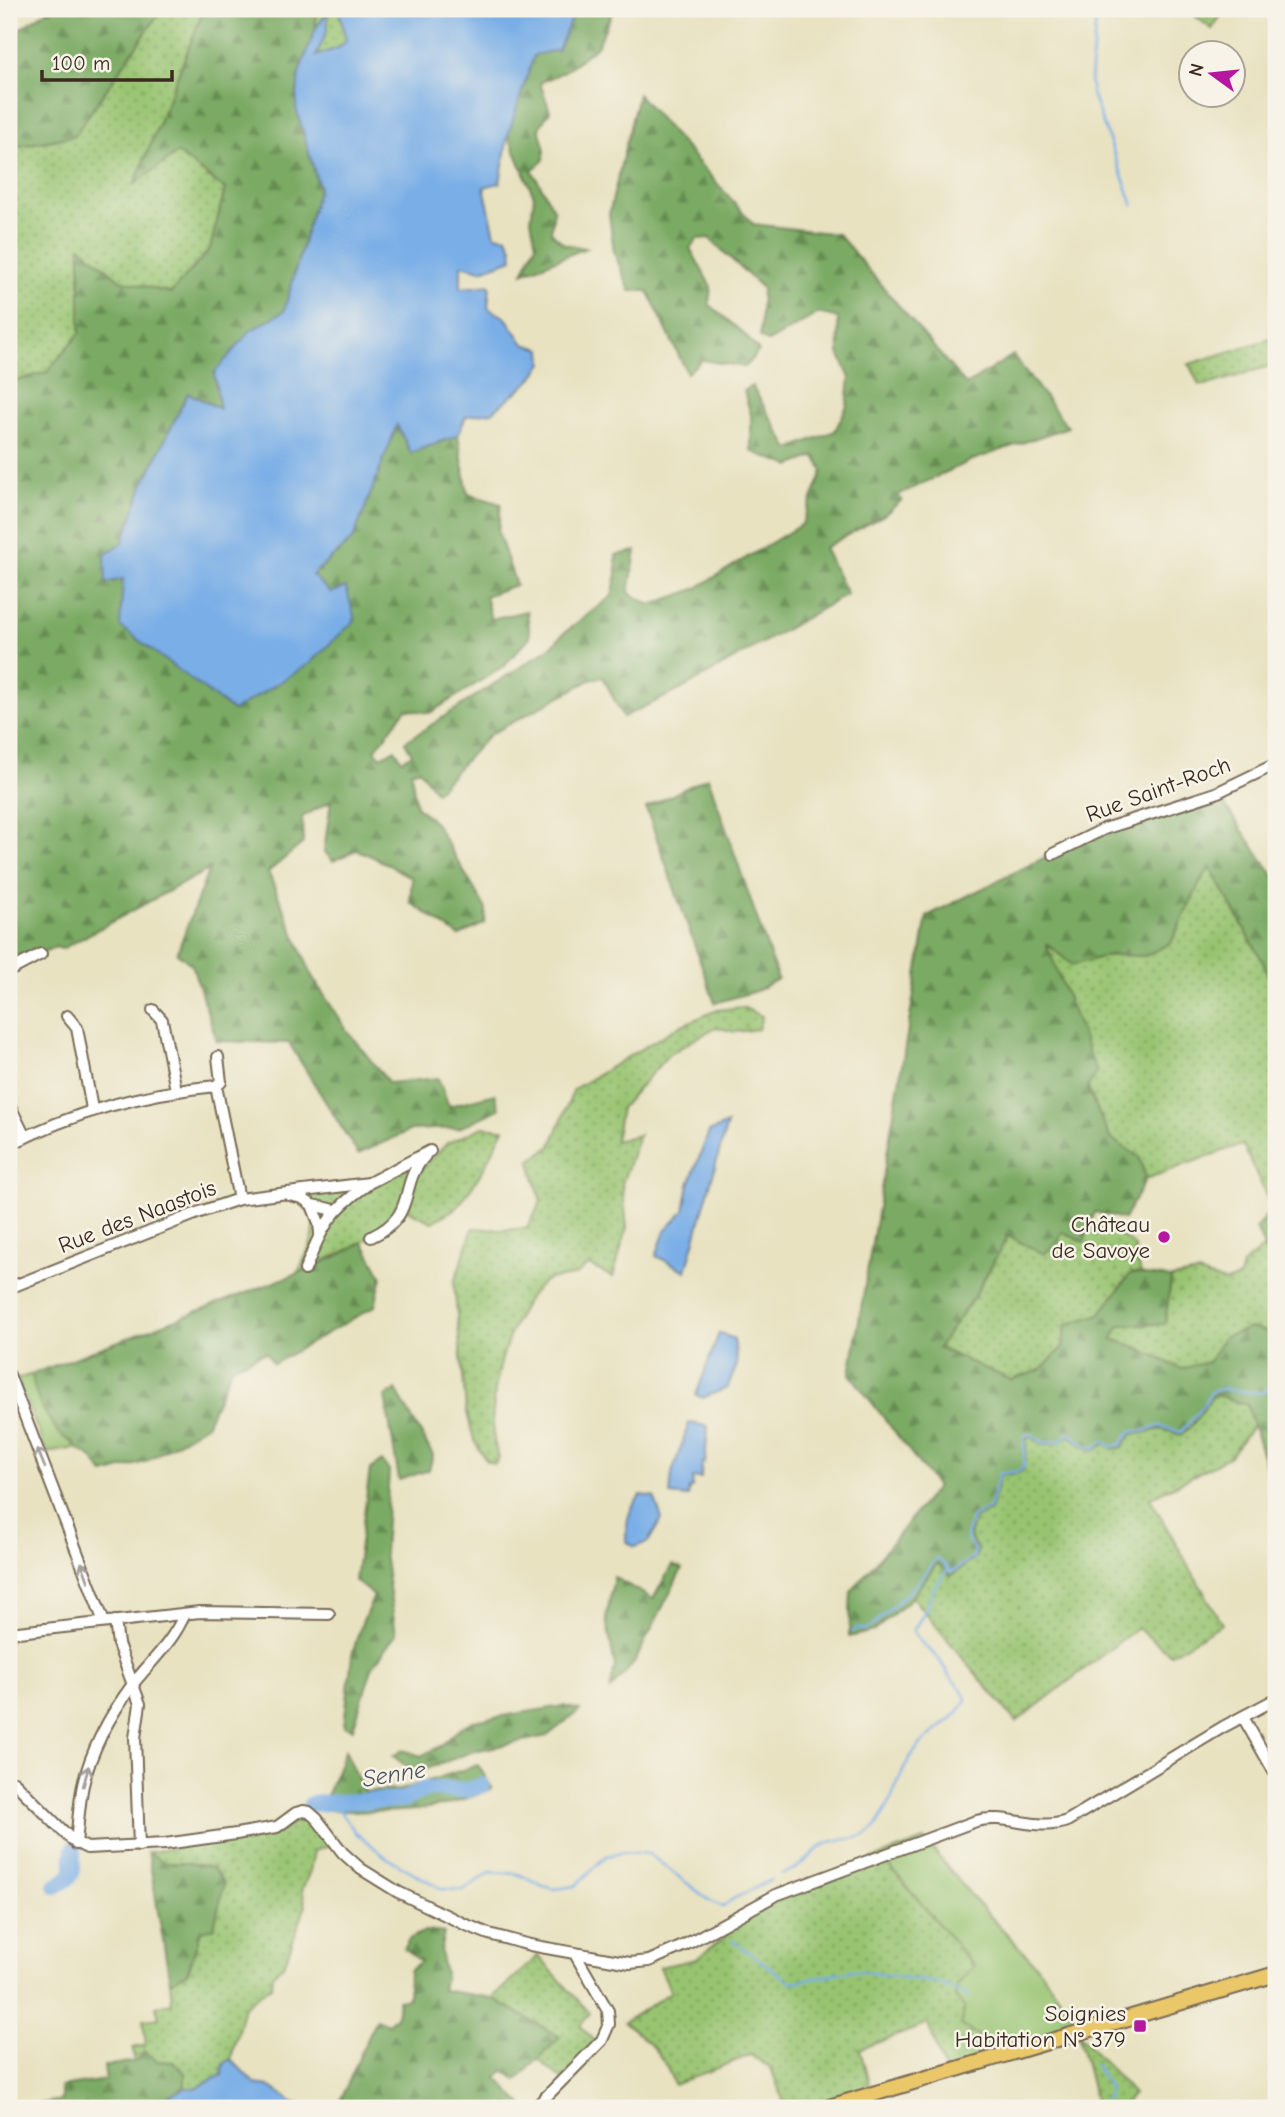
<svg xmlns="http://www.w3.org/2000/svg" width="1285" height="2117" viewBox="0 0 1285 2117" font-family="'Comic Neue',sans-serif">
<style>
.grass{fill:url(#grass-dots);stroke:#6a7748;stroke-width:2}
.forest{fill:url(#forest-firs);stroke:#5a6a40;stroke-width:2}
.park{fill:#98c471;stroke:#6a7748;stroke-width:2}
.water{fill:#79aee7;stroke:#5a6c82;stroke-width:2}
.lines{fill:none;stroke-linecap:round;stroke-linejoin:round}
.stream{stroke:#79aee7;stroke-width:2.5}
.river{stroke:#79aee7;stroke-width:16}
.minor-casing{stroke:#786a57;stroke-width:14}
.major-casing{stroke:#786a57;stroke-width:18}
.minor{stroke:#fff;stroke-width:10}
.major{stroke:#eac769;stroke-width:14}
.oneway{stroke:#a79f9a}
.poi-dot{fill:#b5179e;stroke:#f7f3e8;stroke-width:2.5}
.labels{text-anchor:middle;stroke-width:5;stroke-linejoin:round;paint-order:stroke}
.street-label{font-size:23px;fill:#3b2a1e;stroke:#f7f3e8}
.poi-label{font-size:23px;fill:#3b2a1e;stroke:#f7f3e8;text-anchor:end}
.water-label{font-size:24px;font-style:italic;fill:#4e525a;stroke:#f7f3e8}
</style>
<defs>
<pattern id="grass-dots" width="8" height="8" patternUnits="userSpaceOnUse" patternTransform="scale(1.75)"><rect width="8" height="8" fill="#98c471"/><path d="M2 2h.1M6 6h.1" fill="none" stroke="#7d9f5c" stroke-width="1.8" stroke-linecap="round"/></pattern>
<pattern id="forest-firs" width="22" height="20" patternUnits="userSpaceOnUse" patternTransform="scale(1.75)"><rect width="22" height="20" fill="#7aaa63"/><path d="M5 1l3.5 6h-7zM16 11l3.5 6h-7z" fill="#658b51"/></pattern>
</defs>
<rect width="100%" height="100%" fill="#f7f3e8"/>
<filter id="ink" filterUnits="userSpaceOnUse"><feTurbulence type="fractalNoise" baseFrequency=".0143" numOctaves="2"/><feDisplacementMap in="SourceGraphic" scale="14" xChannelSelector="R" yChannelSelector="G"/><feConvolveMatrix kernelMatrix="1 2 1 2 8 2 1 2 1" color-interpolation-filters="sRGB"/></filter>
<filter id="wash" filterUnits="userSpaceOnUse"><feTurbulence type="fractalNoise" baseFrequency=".00686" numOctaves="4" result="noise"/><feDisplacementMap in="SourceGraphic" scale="28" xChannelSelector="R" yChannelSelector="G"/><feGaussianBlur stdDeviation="1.57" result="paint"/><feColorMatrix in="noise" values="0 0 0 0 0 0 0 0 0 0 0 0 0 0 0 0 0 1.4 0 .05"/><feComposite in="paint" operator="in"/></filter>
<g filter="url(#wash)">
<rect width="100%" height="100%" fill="#e8e2c1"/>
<!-- grass -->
<path class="grass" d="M162 9H204L135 183 177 153 225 189 210 249 171 293 120 280 80 247V333L47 372 9 383V148L74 136Z
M315 9H339L347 41 338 48 315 56 327 31 328 12 316 28Z
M1186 9H1225L1212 29Z
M1276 337V364L1208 385H1199L1189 364Z
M1210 867 1262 960 1276 994V1217L1243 1145 1234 1147 1146 1179 1139 1157 1110 1138 1087 1087 1045 941 1072 965 1109 955 1145 956Z
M742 1007 762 1016 758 1029 735 1032 716 1027 668 1055 621 1108 615 1141 639 1135 622 1184 627 1227 613 1277 588 1265C584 1268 579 1273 575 1275 566 1279 552 1276 544 1282 507 1310 480 1415 499 1458L495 1464 486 1461 474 1440 466 1409 454 1283 473 1228 504 1230 527 1228 541 1202 530 1161 551 1146 574 1089 678 1027 717 1010Z
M483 1127 504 1129 483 1170 458 1207 432 1222 406 1209 371 1237 350 1249 298 1273C316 1231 325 1226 290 1191L370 1179 423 1154 422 1169 447 1143Z
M1091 1223 1117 1233 1134 1245 1141 1274 1131 1273 1100 1314 1066 1325 1063 1347 1041 1370 1011 1380 938 1348 974 1297 1008 1236 1062 1232 1084 1242Z
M1264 1247 1276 1277V1333L1250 1328 1209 1362 1181 1369 1139 1348 1111 1339 1120 1325 1165 1323 1171 1278 1198 1273 1225 1282 1239 1278 1242 1265Z
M1214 1394 1247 1405 1254 1424 1229 1457 1150 1498 1222 1624 1171 1654 1137 1628 1016 1722 912 1597 937 1563 978 1550C968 1538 969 1533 974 1518L990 1511 1000 1475 1019 1473 1026 1437 1070 1435 1083 1446 1105 1443 1122 1447 1131 1434 1192 1425Z
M307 1815 333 1845 314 1851 310 1871 302 1890 306 1905 284 1965 273 1974 272 1985 244 2006 231 2059 224 2064 223 2075 196 2088H185V2073L173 2062 134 2061 133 2048 146 2045 143 2020 159 2018 156 2006 172 2003 170 1982 188 1972 201 1931 188 1863H165L148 1852 282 1831 299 1817Z
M881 1856 975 1966 967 1975 965 2007 1010 2054 945 2073 928 2024 860 2049 870 2088 800 2108H786L771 2068 750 2055 674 2085C665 2055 647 2040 624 2022L671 1992 660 1967 696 1959 725 1937 721 1926 767 1900Z
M538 1956 590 2013 580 2026 598 2044 562 2080 537 2058 560 2037 492 1998Z
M1078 2033 1133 2094 1120 2108H1097Z"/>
<!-- forest -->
<path class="forest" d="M50 9H162L74 136 9 148V36Z
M204 9H315L316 28 299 73 296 108 319 187 284 311 250 331 221 409 188 393 144 483 123 543V578L331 593 312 575 353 539 397 424 411 453 458 435 468 494 501 504 498 532 516 585 485 596 491 619 527 611 530 637 504 666 430 713 406 709 375 750 381 757 395 749 402 760 412 754 405 742 551 647 564 633 612 596 617 574 616 555 636 551 629 593 651 605 695 589 802 524 823 471 815 456 790 466 751 451V415L744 391 752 386 789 449 835 431 847 406 850 378 839 353 838 318 819 313 768 342 760 337 762 288 709 238 697 239 690 248 711 287 709 304 745 335 759 351 745 367 702 360 687 373 648 291H630L614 252 609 214 638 94 753 224 838 234 966 385 1013 355 1068 427 970 461 898 495 902 500 884 515 824 548 847 594 680 690 623 717 603 677 590 680 489 735 436 792 419 769 411 772 416 806 435 823 486 909 485 923 459 936 410 902 412 878C393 868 376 856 356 850L333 861 324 851 331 801 302 817 303 843 268 872 313 978 348 1032 389 1083 438 1078 449 1106 495 1094 499 1109 459 1128 411 1130 358 1154 289 1043 217 1041 192 965 177 953 209 869 62 949 55 947 21 965 9 947V383L47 372 80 333V246L120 280 171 293 210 249 225 189 177 153 135 184Z
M573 9H614L597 46 565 71 540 83 550 111 539 128 545 150 543 161 532 170 554 210 551 232 564 244 586 248 523 273 536 244 531 220 534 196 508 135 534 55 570 22Z
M708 777 778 979 756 991 715 1003 646 808Z
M1218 795 1276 879V994L1262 960 1210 867 1199 885 1171 943 1145 956 1109 955 1072 965 1046 943 1097 1073 1087 1087 1110 1138 1139 1157 1146 1179 1124 1219 1095 1212 1084 1242 1062 1232 1058 1242 1044 1254 1008 1236 974 1297 938 1348 1011 1380 1041 1370 1063 1347 1066 1325 1100 1314 1131 1273 1171 1278 1165 1324 1120 1325 1112 1339 1139 1348 1181 1369 1209 1362 1224 1337 1250 1328 1276 1333V1483L1272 1484 1247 1405 1214 1394 1192 1425 1181 1435 1160 1428 1145 1433 1131 1434 1122 1447 1113 1449 1105 1443 1094 1451 1083 1446 1070 1435 1061 1442 1043 1445 1030 1436H1027L1024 1469 1019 1473 1000 1475 990 1511 974 1518C969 1533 968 1538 978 1550L975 1558 951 1576 937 1563 912 1597 874 1631 849 1637 851 1592 937 1487 850 1374 927 916 1094 833Z
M1269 1212 1276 1217V1277L1256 1228Z
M363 1242 382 1277 375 1306 273 1364 266 1352 232 1367 206 1425 145 1462 104 1474 90 1456 76 1448 73 1442 62 1437 40 1406 33 1386 32 1374 301 1272 340 1255Z
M396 1390 433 1455 429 1470 399 1480 385 1396Z
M382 1461 389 1471 384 1553 396 1634 372 1668 353 1729 344 1726 352 1655 361 1625 374 1596 355 1581 370 1469Z
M672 1565 682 1569 634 1663 610 1690 615 1666 606 1619 614 1577 653 1599Z
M563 1706 580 1710 547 1736 474 1751 416 1773 393 1756 403 1750 421 1756 441 1746 461 1727 473 1721Z
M345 1750 364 1792 400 1790 478 1765 492 1788C436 1815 388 1813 328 1810L327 1794Z
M148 1852 165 1863H188L213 1868 224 1883 214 1928 201 1931 187 1973 170 1982Z
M425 1931 444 1933 440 1951 445 1974 442 1990 492 1998 560 2037 517 2080 504 2070 497 2078 525 2108H337L376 2019 388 2024 396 2017 398 2000 408 1999 409 1971 421 1961 404 1949 409 1939Z
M144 2051 157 2061 173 2062 185 2073V2088L163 2098 158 2108H33L32 2105 62 2100 60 2087 106 2080 104 2066 136 2061Z"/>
<!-- park -->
<path class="park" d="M32 1374C34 1397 45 1416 59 1433 65 1440 72 1440 76 1448L47 1453 17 1379Z
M925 1840 974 1899 1036 1965 1072 2014 1078 2033 1010 2054 960 2025 965 2008 955 1997 958 1984 974 1966 881 1856Z"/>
<!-- water -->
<path class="water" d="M339 9H573L570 22 558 50 534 55 508 135 500 183 484 187 495 235 507 237 512 248 513 259 481 270 461 265V288L490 285 488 308 506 318 524 344 542 349 543 363 530 381 492 412 466 416 458 435 411 453 397 425 353 539 312 575 331 593 346 587 355 620 309 664 233 711 120 626 123 579 106 583 105 555 123 542 144 483 188 393 220 409 214 373 250 331 284 311 319 187 296 108 299 73 316 28 328 11 327 31 316 56 338 48 346 41Z
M727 1124 686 1271 656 1256 665 1231 684 1211 689 1184 709 1132Z
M719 1333 734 1339 737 1365 727 1388 703 1398 696 1395Z
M689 1423 708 1426 705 1463H702L701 1478H693L692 1488H689L688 1497 670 1495 672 1473Z
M641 1495 654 1497 662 1519 648 1542 635 1547 626 1541C626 1523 628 1509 641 1495Z
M231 2059 255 2084 269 2086 302 2108H158L163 2098 185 2088H196L222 2075 224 2064Z"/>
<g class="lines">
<!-- stream -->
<path class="stream" d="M1097 9 1090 79 1092 94 1133 205
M851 1632 857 1628 865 1630 872 1626 918 1583 937 1558 952 1572 974 1557 975 1550C963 1539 968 1530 972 1517L989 1509 999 1474 1019 1471 1024 1467V1436L1030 1434 1044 1443 1061 1441 1070 1433 1085 1445 1094 1449 1104 1441 1112 1447 1121 1445 1130 1432 1144 1431 1160 1426 1180 1432C1193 1421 1202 1408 1211 1392L1221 1389 1261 1393 1276 1385
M330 1802 340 1811 356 1833 386 1857 442 1889 463 1890 491 1872 518 1874 543 1886 555 1889 575 1886 606 1856 626 1852 649 1854 709 1900 723 1907 733 1899 771 1880
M781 1874C785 1872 792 1871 796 1868 807 1861 816 1847 830 1842 845 1837 863 1842 874 1828 895 1803 898 1767 921 1744 936 1728 958 1719 966 1699L962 1690 949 1676 939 1659 922 1643 913 1631 927 1608 934 1588 948 1569
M732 1940 789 1981 794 1982 852 1970 938 1983 969 1997
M1095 2065 1109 2088 1107 2099 1099 2108"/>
<!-- river -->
<path class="river" d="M311 1804 357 1801H388L405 1799 425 1789 468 1790 482 1785
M56 1886C82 1872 69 1871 74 1848"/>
</g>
</g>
<g filter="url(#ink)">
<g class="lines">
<!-- minor casing -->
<g class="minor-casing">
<path id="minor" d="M1053 854 1104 829 1216 793 1276 764
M9 971 41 954
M153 1010 162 1020 176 1090
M67 1016 77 1028 92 1109
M216 1086 221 1082 218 1057
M9 1104 25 1137
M9 1145C74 1112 144 1093 216 1086L239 1199
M289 1195 302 1198 312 1205 335 1210
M312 1205 319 1223 320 1233
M371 1237C419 1215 397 1186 425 1156
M305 1270C322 1228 328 1212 367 1185
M9 1288 200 1212 239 1199 369 1183 430 1151
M9 1375 104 1622
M115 1621 118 1644 140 1704 135 1738 139 1846
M9 1633 200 1612 329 1614
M1243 1717 1276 1775
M9 1782H14L73 1841 87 1848 165 1844 236 1834 277 1827 296 1813 303 1811 309 1812 317 1819 343 1853 361 1869 398 1892 464 1924 489 1934 530 1945 630 1963 649 1961 683 1946 776 1895 976 1821C1006 1813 1036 1832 1067 1821L1223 1727 1276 1699
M76 1844C78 1824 79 1804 83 1785 92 1747 110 1715 133 1684 151 1661 173 1642 184 1615
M535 2108 602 2040 609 2024 608 2011 575 1954"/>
</g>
<!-- major casing -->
<g class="major-casing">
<path id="major" d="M826 2108 1276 1974"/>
</g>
<!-- minor -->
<use href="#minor" class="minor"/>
<!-- major -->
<use href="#major" class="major"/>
</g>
<!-- one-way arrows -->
<defs><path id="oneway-shaft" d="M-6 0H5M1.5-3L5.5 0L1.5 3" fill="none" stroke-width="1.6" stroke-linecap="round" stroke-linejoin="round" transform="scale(1.75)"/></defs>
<g class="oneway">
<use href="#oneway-shaft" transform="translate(41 1458) rotate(-112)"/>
<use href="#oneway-shaft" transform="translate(85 1572) rotate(-110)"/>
<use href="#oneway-shaft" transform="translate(86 1776) rotate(-75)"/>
</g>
</g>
<!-- markers -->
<g class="poi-dot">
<circle cx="1164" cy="1237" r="7"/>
<rect x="1133" y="2019" width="14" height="14" rx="3.5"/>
</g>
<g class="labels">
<!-- street labels -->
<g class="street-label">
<text transform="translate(1158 789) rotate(-20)" y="8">Rue Saint-Roch</text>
<text transform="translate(137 1216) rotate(-21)" y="8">Rue des Naastois</text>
</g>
<!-- poi labels -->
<g class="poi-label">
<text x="1150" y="1232">Château<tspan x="1150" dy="26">de Savoye</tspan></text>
<text x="1126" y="2021">Soignies<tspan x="1126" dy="26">Habitation N° 379</tspan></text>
</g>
<!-- water labels -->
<g class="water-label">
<text transform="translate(394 1774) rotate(-9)" y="8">Senne</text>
</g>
</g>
<!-- margin -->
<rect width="1285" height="2117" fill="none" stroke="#f7f3e8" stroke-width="35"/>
<!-- north arrow -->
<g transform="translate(1212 74) rotate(285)"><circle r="33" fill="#f7f3e8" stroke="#aca397" stroke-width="2"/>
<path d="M0-5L12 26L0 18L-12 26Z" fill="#b5179e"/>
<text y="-10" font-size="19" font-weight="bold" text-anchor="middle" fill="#3b2a1e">N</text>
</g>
<!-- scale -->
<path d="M42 70v10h130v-10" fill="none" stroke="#3b2a1e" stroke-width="3.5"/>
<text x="52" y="70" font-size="21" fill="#3b2a1e" stroke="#f7f3e8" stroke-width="5" paint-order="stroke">100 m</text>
</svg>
